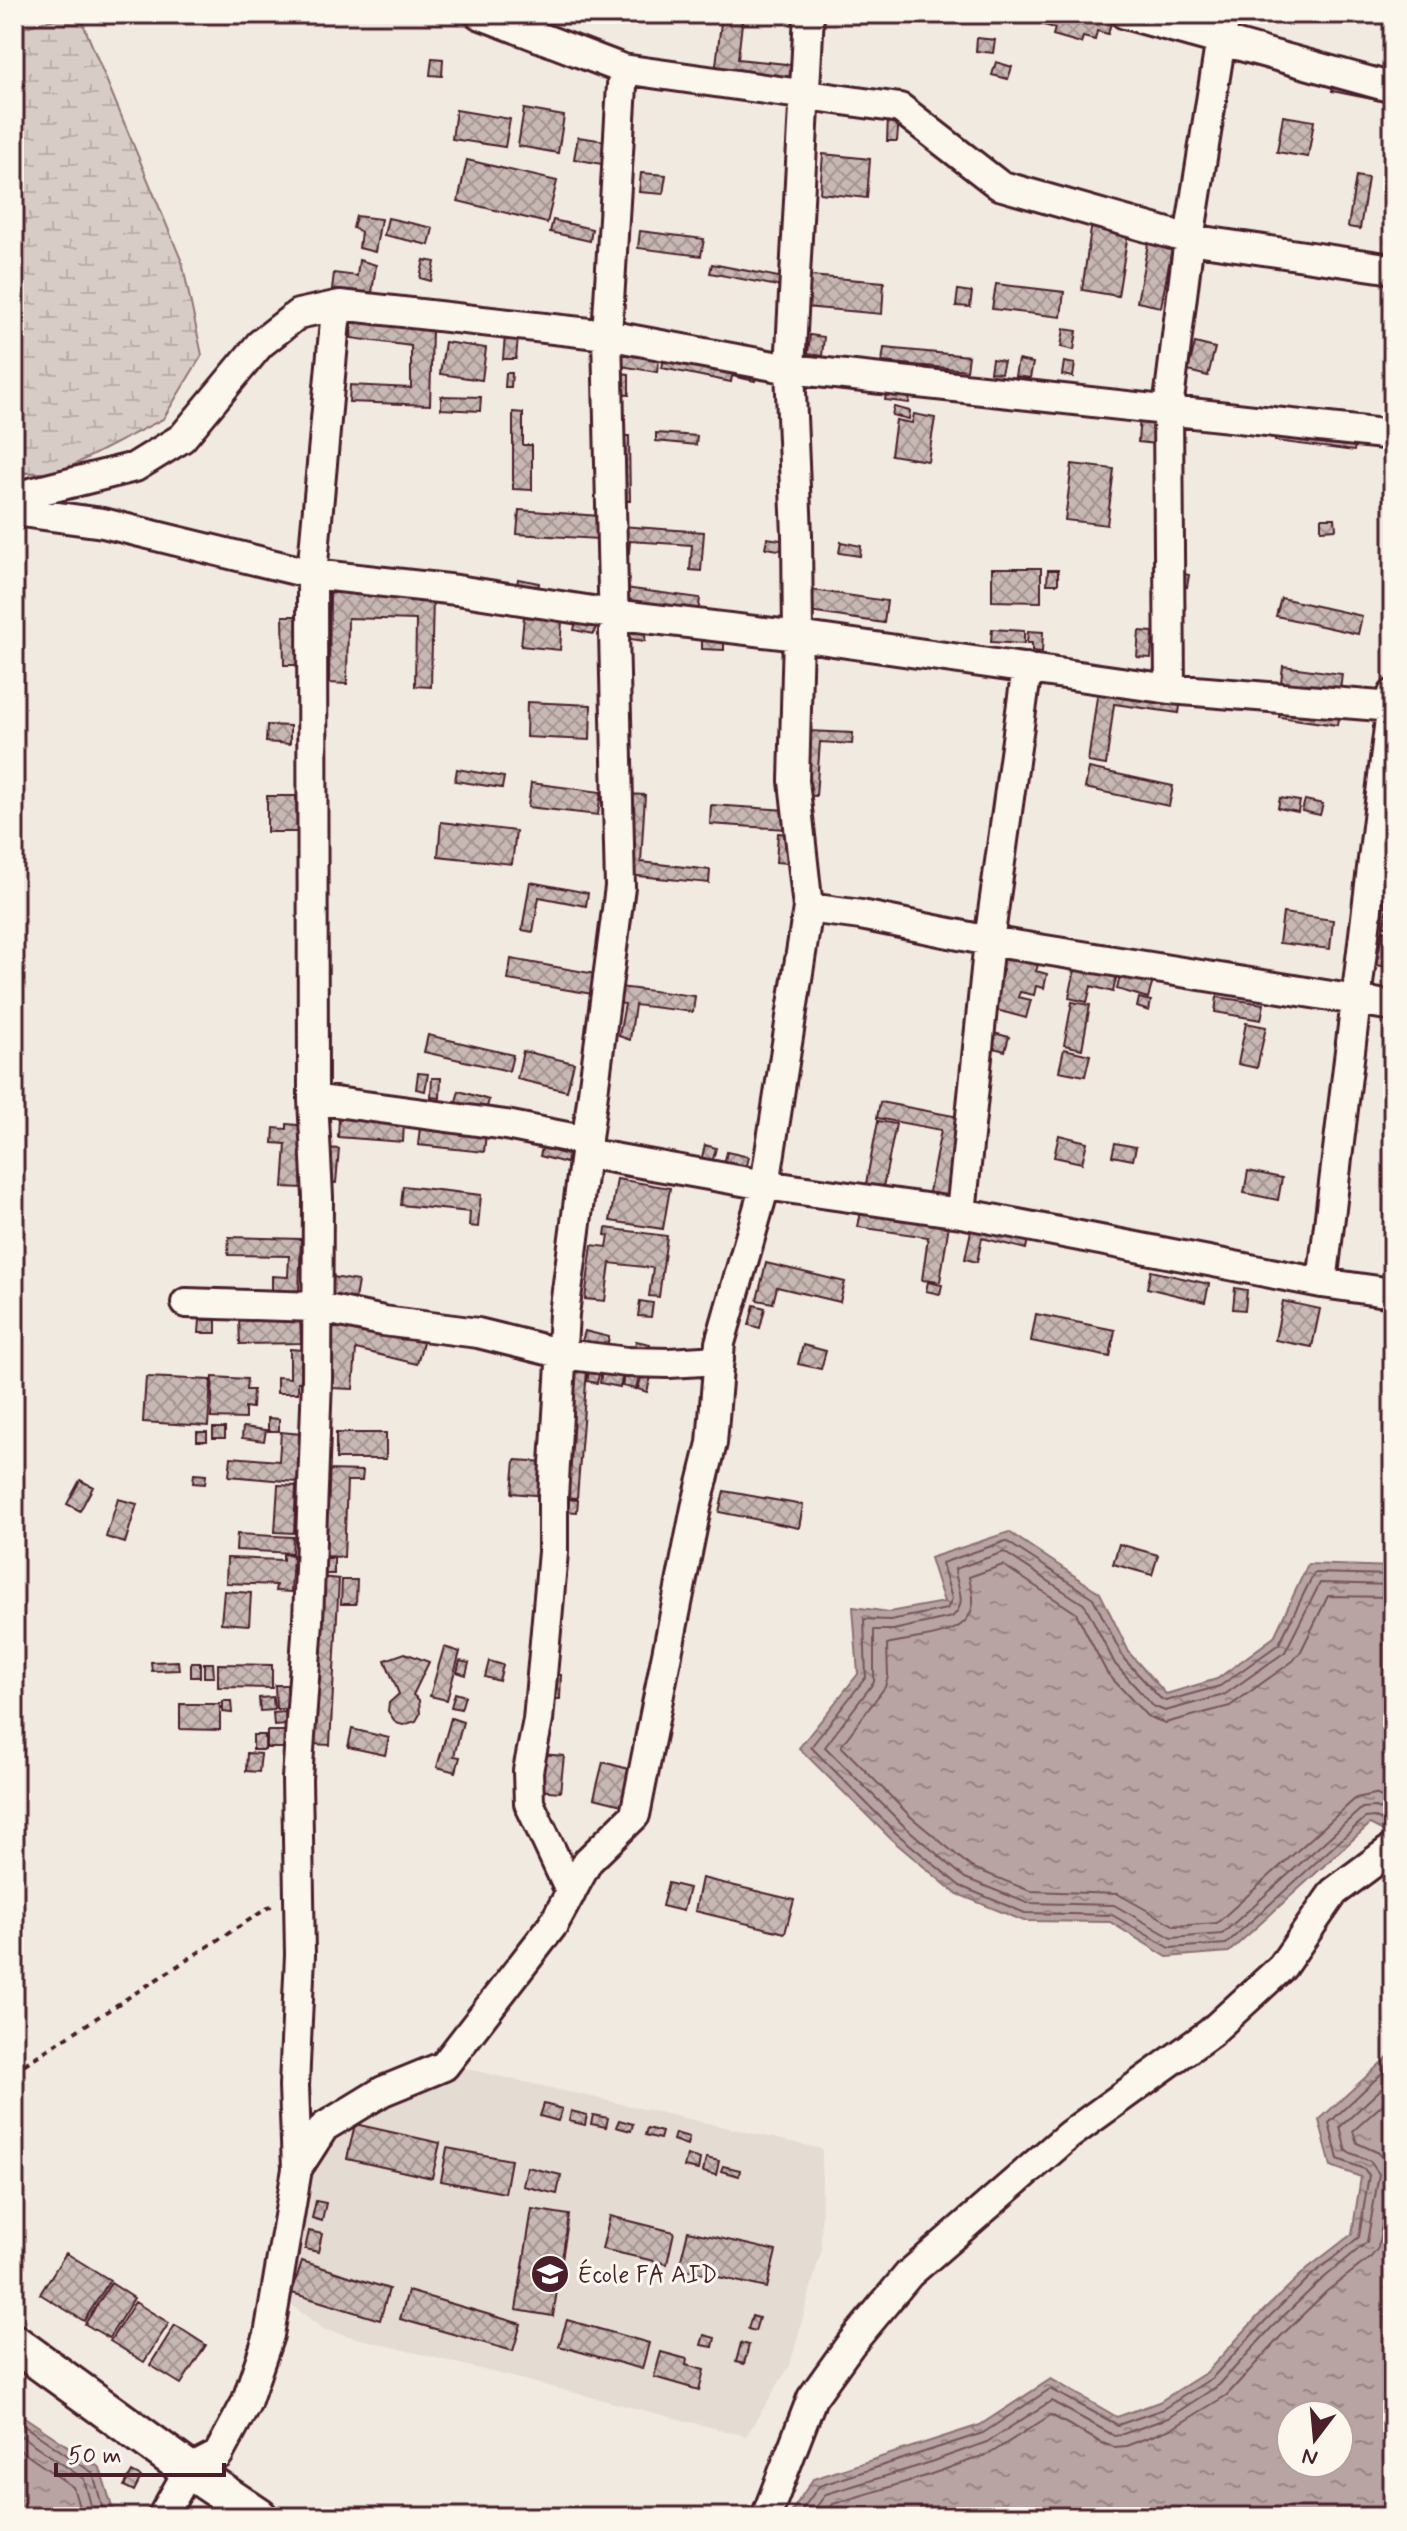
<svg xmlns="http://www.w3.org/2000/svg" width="1407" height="2531" viewBox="0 0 1407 2531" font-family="Mynerve,sans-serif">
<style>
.built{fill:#e4dbd2}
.wetland{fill:url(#wetland-marsh);stroke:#917678;stroke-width:2}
.water{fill:url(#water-ripples);stroke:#8c6f72;stroke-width:2;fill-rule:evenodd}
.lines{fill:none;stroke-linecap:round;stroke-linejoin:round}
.shore{stroke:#76545b;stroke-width:2}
.building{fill:url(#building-cross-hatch);stroke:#4a1f2b;stroke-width:2}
.minor-casing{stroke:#4a1f2b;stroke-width:34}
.major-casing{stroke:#4a1f2b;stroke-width:42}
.path{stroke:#4a1f2b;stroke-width:4;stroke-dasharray:6 6;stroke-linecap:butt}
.minor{stroke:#fbf7ec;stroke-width:28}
.major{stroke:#fbf7ec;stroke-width:36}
.labels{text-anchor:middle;stroke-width:6;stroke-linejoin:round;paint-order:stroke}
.poi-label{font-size:24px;fill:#4a1f2b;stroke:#fbf7ec;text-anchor:start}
</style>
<defs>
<pattern id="wetland-marsh" width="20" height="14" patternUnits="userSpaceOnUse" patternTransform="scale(2)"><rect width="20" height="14" fill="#d8ccc6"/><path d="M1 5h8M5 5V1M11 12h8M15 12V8" fill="none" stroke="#bbafaa"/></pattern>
<pattern id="water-ripples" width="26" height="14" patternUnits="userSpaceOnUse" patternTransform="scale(2)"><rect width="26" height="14" fill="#b8a4a2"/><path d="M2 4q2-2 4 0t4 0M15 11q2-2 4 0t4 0" fill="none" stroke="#988584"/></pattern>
<pattern id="building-cross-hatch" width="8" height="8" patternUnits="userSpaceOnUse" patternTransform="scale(2)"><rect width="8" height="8" fill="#c8b8b3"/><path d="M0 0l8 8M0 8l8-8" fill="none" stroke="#a49592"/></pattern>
</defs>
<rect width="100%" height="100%" fill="#f0eae0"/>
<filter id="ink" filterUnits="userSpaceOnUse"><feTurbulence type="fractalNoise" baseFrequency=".0125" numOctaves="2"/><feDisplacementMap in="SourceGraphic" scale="16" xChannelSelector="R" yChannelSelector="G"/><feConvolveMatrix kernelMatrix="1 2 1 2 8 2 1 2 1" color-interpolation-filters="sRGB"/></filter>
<g filter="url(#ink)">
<!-- built -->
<path class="built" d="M467 2069 822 2149 821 2251 790 2365 746 2436 325 2330 281 2297 306 2172 329 2131 363 2112Z"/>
<!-- wetland -->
<path class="wetland" d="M74 14H79L182 262 202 355 163 419 58 473H14V144L25 133 14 127V30Z"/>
<!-- water -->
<path class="water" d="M1009 1532 1100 1593 1130 1654 1166 1694 1217 1679 1274 1637 1308 1564 1393 1567V1836L1370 1824 1229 1952 1167 1957 1110 1922 1024 1921 955 1893 891 1839 799 1748 858 1674 853 1607 889 1612 944 1602 930 1558Z
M1393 2052V2517H788L813 2479 980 2425 1051 2379 1117 2417 1159 2402 1207 2372 1259 2315 1308 2268 1352 2234 1361 2177 1331 2166 1319 2120ZM1291 2415H1339V2463H1291Z
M14 2410 100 2468 115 2517H14Z"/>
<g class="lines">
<!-- shore -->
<path class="shore" d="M1393 1575 1314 1573 1279 1644 1220 1686 1166 1701 1160 1698 1124 1659 1093 1598 1006 1541 942 1563 952 1599 947 1609 890 1620 864 1619 866 1677 811 1747 896 1833 960 1886 1025 1913 1112 1915 1170 1948 1226 1944 1365 1818 1374 1817 1393 1827
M1393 1585 1320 1583 1285 1652 1224 1695 1165 1711 1153 1706 1115 1664 1085 1605 1004 1552 955 1569C956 1587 969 1602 952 1617L893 1630H874V1682L825 1747 903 1825 965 1878 1027 1903 1114 1905 1172 1938 1222 1934 1362 1808 1375 1807 1393 1815
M1393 1597 1328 1596 1301 1651 1293 1661 1230 1706 1165 1723 1147 1716 1107 1673 1076 1613 1003 1565 969 1577C970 1585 974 1594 973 1602 971 1640 914 1636 887 1644L888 1676 885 1687 841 1746 911 1817 971 1867 1030 1891 1118 1894 1175 1926 1217 1923 1356 1798 1375 1794 1393 1802
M14 2419 93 2473 105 2517
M14 2431 84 2479 94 2517
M14 2446 73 2487 82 2517
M797 2517 819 2486 983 2433 1050 2389 1118 2425 1163 2409 1212 2378 1265 2321 1313 2274 1359 2237 1369 2175 1364 2169 1338 2159 1329 2123 1393 2063
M809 2517 826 2494 922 2465 987 2442 1051 2401 1113 2435 1123 2434 1168 2418 1219 2385 1272 2327 1319 2282 1367 2242 1379 2174 1370 2161 1346 2151 1340 2127 1393 2078
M823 2517 833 2504 926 2476 991 2453 1051 2415 1102 2443 1114 2447 1126 2446 1173 2428 1227 2395 1281 2336 1327 2291 1371 2257 1378 2248 1391 2172 1379 2153 1357 2143 1353 2131 1393 2095"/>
</g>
<!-- building -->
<path class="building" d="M722 14H743L738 59 795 65 793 82 715 74Z
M1043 14H1093L1112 19 1108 34 1097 31 1095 40 1083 37 1081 43 1053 35 1055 28 1040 24Z
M1192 14H1214L1212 21Z
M977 38 995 40 993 53 976 51Z
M432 58 443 59 442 76 430 75Z
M996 62 1012 67 1008 79 992 75Z
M1335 78 1379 87 1377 100 1332 91Z
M524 109 564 116 558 153 518 146Z
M456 110 510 119 505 147 452 139Z
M1283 116 1314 121 1308 157 1277 152Z
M888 117 899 118 897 141H887Z
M578 137 606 141 602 164 574 159Z
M823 154 870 159 867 198 820 193Z
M467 160 557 181 547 223 458 201Z
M641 173 666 175 663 194 639 192Z
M1356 176 1368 178 1360 229 1348 227Z
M1393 195V243L1386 242Z
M1094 209 1131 215 1118 296 1082 290Z
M356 216 381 219 375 252 359 248 361 232 353 228Z
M388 218 433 228 429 245 384 235Z
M553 220 592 229 590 241 550 232Z
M1151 228 1175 232 1161 307 1137 302Z
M640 231 704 239 701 256 638 248Z
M359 260 376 265 372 293 332 289 334 273 357 276Z
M424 260 435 262 431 281 420 278Z
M712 264 784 278 783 287 710 273Z
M809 276 884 282 882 314 805 307Z
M996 284 1064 292 1061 317 992 309Z
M958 290 972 292 970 307 956 306Z
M352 319 432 331 430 405 349 402 350 385 411 388V346L351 338Z
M1064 329 1077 331 1074 350 1061 347Z
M810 335 824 337 822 356 808 354Z
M505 336 518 337 516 359H503Z
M445 342 486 348 482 380 440 374Z
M1195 343 1215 348 1208 376 1188 371Z
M884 348 969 356 967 370 882 362Z
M623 352 659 357 657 372 621 366Z
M665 355 756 373 755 381 732 376 731 382 662 368Z
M992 359 1004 361 1001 373 990 372Z
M1018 360 1033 363 1030 378 1015 376Z
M1064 362 1075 364 1073 377 1062 375Z
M506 373H512L511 387H505Z
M619 373 629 374V395L618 394Z
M887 389 911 392 909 403 885 400Z
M441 396 481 397 480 411 441 409Z
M894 407 910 411 909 419 892 415Z
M513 412 523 413V445H532V490L513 489Z
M914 414 935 418 928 461 891 455 896 420 912 423Z
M1140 415 1157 416 1156 444 1138 442Z
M1276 430 1356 440 1354 451 1275 441Z
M656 433 697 436 696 445 656 441Z
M619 436H629L630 501H619Z
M1072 464 1114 469 1107 525 1065 520Z
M519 510 599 516 598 539 517 534Z
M1321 518H1335L1336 529 1321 530Z
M620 526 704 532 701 571 690 570 692 545 630 541 629 553 618 552Z
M767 538 788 541 786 551 765 548Z
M841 542 861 546 860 556 839 553Z
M992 568H1041V602L992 601Z
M1048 570H1058V584H1047Z
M1180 573 1189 575 1187 587 1177 585Z
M518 579 539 583 537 594 516 590Z
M625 588 700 598 698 613 623 603Z
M806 589 887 601 884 623 802 611Z
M330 592 433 595 431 687 415 686 416 620 348 618 347 684 329 683Z
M1281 598 1362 616 1358 634 1276 616Z
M283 616H301L302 665H284Z
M577 616 597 620 594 634 574 630Z
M524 617 562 621 560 650 521 646Z
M626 624 646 627 645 641 624 638Z
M992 629 1024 631V644L991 642Z
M1028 631 1043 632 1042 652 1032 651V643H1027Z
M1139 631 1153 632 1151 658 1137 657Z
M702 636 724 637V650L702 649Z
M1283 666 1342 674 1340 690 1281 682Z
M1099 682 1182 693 1179 713 1114 704 1106 765 1088 762Z
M527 702 591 705 590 740 526 737Z
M1281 704 1339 712 1337 725 1279 717Z
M267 725 290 726V744L266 742Z
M807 731 853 733 852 744 820 742 816 796 803 795Z
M1089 768 1173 786 1169 806 1085 788Z
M457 769 504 777 502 788 455 781Z
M531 783 601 792 598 815 528 807Z
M627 794 645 795 641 862 710 870 709 883 628 875Z
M267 796H296L297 832H267Z
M1280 798 1300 801 1298 812 1278 808Z
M1305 800 1323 804 1320 815 1302 811Z
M711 805 787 810 786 829 710 824Z
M441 822 516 831 512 864 438 856Z
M778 833 789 834 787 863 776 862Z
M530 882 588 893 586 906 539 897 533 932 522 930Z
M1389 883 1393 884V908L1383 906Z
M1386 910 1393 911V927L1384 926Z
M1283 913 1333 920 1330 949 1279 943Z
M1383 930 1393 932 1388 967 1376 965Z
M998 950 1007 957 1038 965 1036 971 1047 974 1044 988 1036 986 1034 995 1020 992 1018 997 1031 1000 1026 1018 993 1009 1003 969 994 966Z
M511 959 596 974 593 994 508 980Z
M1076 964 1117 974 1113 992 1091 986 1087 1002 1069 998Z
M1121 972 1153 981 1148 998 1117 989Z
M619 987 695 996 693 1012 635 1005 630 1040 619 1036 625 1004 618 1003Z
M1217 997 1264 1004 1261 1020 1215 1012Z
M1139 998 1151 1001 1149 1011 1137 1007Z
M1072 1002 1090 1005 1082 1049 1064 1045Z
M1246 1023 1266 1027 1257 1068 1238 1064Z
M990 1032 1009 1037 1005 1051 986 1046Z
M428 1035 513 1055 509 1071 424 1052Z
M1064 1049 1090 1055 1085 1076 1059 1071Z
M523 1051 574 1063 567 1091 517 1079Z
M418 1073 428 1074 425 1091 416 1089Z
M432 1078H441L440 1098 431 1097Z
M459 1091 489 1100 484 1116 454 1108Z
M880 1102 964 1118 948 1201 928 1197 941 1130 877 1118Z
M339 1118 404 1123 403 1142 338 1137Z
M878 1121 896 1124 882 1192 865 1189Z
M287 1124 307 1126 303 1188 283 1187 286 1144 273 1143 274 1128 287 1129Z
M420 1127 486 1134 484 1152 418 1145Z
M1059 1135 1087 1142 1082 1163 1054 1157Z
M1115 1143 1136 1147 1133 1160 1112 1156Z
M705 1145 716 1148 712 1163 701 1161Z
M327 1148 339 1149 336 1183 325 1182Z
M542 1148 568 1155 566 1163 540 1156Z
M727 1152 749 1157 746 1169 724 1164Z
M1248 1171 1282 1178 1278 1200 1244 1193Z
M617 1179 670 1188 663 1229 610 1221Z
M403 1186 481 1195 478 1227 469 1226 470 1212 401 1205Z
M861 1211 949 1224 940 1282 922 1280 928 1237 858 1227Z
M972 1226 1028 1239 1026 1249 982 1238 977 1262 965 1259Z
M606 1228 667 1236 659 1297 649 1296 653 1268 610 1263 605 1301 585 1299 592 1245 607 1247 609 1236 605 1235Z
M229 1237 301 1239 299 1292H272V1276L288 1277 289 1256 228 1255Z
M766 1263 845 1282 840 1302 777 1287 773 1303 757 1300Z
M1151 1271 1209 1284 1205 1302 1147 1288Z
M333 1277 358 1281 355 1299 331 1295Z
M928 1282 942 1285 940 1294 926 1291Z
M1235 1288 1247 1290 1245 1310 1233 1309Z
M640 1301 653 1303 651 1317 638 1316Z
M1283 1301 1320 1309 1312 1347 1275 1340Z
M754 1305 765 1308 760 1328 749 1325Z
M1036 1314 1115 1330 1110 1357 1031 1341Z
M300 1316 301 1343 240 1344 239 1317Z
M333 1319 423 1342 417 1364 356 1349 353 1389 331 1388Z
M200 1320H216V1333H199Z
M585 1331 609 1337 607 1347 582 1341Z
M636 1341 650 1344 648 1355 634 1352Z
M803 1345 826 1351 821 1369 798 1364Z
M290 1349 302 1350 301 1382H298V1393H277V1377L290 1378Z
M590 1368 600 1370 597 1383 587 1381Z
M576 1369 587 1370 577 1498 566 1497Z
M602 1370 623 1375 620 1387 600 1383Z
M625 1374 639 1377 636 1389 622 1386Z
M642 1375 651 1377 647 1392 638 1389Z
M146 1377 211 1380 208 1426 143 1422Z
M213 1377 247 1379 246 1390H253L252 1408 245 1407V1419L211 1418Z
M268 1418 279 1419V1431H268Z
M243 1427 266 1430 264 1441 242 1438Z
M213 1428H225V1438H213Z
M197 1432H207V1441H197Z
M281 1432 301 1434 297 1482 229 1476 231 1457 279 1461Z
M336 1433H386V1459H336Z
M515 1460 547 1462 545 1496 512 1493Z
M327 1470 363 1471 362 1481H347L344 1557 324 1556Z
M194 1474 206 1475 205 1484 193 1483Z
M80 1480 93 1487 80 1511 67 1504Z
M278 1485 296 1486 294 1533 275 1532Z
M724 1491 803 1505 799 1528 719 1512Z
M118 1499 137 1504 125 1543 106 1537Z
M567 1499 578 1500 577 1512 565 1511Z
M237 1534 293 1537 292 1553 236 1550Z
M1119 1544 1158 1555 1152 1575 1113 1564Z
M283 1554 293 1555 291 1592 275 1591 276 1585 226 1583 227 1558 283 1560Z
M321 1558H334V1574H321Z
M320 1577 339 1579 330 1745 311 1744Z
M342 1580H357L356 1604H341Z
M224 1591 251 1593 249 1625 221 1623Z
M444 1647 460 1652 447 1700 430 1696Z
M405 1653 429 1662 413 1695 419 1700 420 1714 416 1721 403 1725 396 1723 388 1711 389 1703 399 1694 385 1660Z
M178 1661 179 1670 152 1671 151 1662Z
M460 1661 469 1663 466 1675 457 1672Z
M489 1661 503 1665 499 1681 485 1677Z
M191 1662H200V1677H191Z
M204 1663H213L214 1677H204Z
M218 1664 272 1665V1688L218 1687Z
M547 1674 561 1675 560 1699H546Z
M275 1685H287L288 1709H276Z
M455 1693 465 1696 461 1709 451 1707Z
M273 1697 274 1710 260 1711 259 1698Z
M223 1701H231L232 1713 223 1712Z
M180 1704H220V1730L180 1729Z
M285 1712 287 1725 274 1726 273 1713Z
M451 1718 463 1722 454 1756 460 1757 456 1772 437 1767Z
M352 1729 389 1738 385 1755 348 1747Z
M267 1731H287V1748H267Z
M253 1735H265V1750H253Z
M247 1753 261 1754 259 1772 246 1771Z
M541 1754 564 1756 560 1792 537 1790Z
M603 1762 632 1770 622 1805 594 1798Z
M702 1878 794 1900 785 1933 695 1911Z
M668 1883 689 1888 683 1911 662 1906Z
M544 2104 562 2109 558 2121 540 2116Z
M571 2111 587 2115 585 2125 569 2121Z
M593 2115 608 2118 606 2127 591 2124Z
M619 2120 633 2124 631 2131 616 2127Z
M355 2124 440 2143 432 2178 347 2159Z
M647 2128 662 2132 660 2139 645 2135Z
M675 2133 689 2137 687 2145 673 2140Z
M447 2148 511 2160 505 2193 441 2181Z
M687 2155 700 2159 698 2170 684 2167Z
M706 2158 719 2161 716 2175 703 2172Z
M723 2166 740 2170 739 2176 721 2171Z
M527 2167 561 2175 557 2194 523 2186Z
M316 2201 326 2203 322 2221 312 2218Z
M532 2209 569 2215 553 2316 516 2310Z
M610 2216 674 2232 667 2264 602 2249Z
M309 2231 322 2234 318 2252 305 2249Z
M688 2231 776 2251 767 2288 679 2268Z
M66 2253 110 2280 84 2321 40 2294Z
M302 2261 389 2289 380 2320 292 2293Z
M111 2283 134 2298 109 2338 85 2324Z
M408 2291 521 2324 513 2351 400 2319Z
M135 2302 169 2323 144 2362 110 2341Z
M752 2316 759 2318 755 2331 748 2329Z
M567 2320 649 2343 642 2369 559 2346Z
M175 2325 206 2345 181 2384 150 2365Z
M704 2335 715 2338 713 2347 701 2345Z
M741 2343 749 2345 744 2364 736 2362Z
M661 2352 687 2359 686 2365 704 2370 699 2390 654 2377Z
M132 2472 141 2477 134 2491 124 2486Z"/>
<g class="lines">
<!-- minor casing -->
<g class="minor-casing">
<path id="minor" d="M479 14 623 69 900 108 999 185 1189 239 1393 269
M1125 14 1393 88
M340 305 335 321 312 574 457 590 612 614 798 636 1170 689 1393 707
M14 497 135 467 182 438 260 344 298 314 340 305 607 335 790 369 1393 435
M14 511 103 523 312 574 313 1099 318 1197 317 1379 308 1621 297 1779 300 1955 294 2086 297 2169 269 2335 246 2403 218 2455 189 2470 162 2517
M1170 689 1168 409 1189 239 1225 14
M808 908 861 915 989 941 1393 1006
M313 1099 506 1125 587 1141
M585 1153 765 1185 961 1213 1322 1283 1393 1293
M961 1213 989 941 1027 668
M1322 1283 1393 694
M186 1303 317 1307 383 1321 478 1333 563 1354 627 1362 669 1363 719 1360
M571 1893 529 1803 528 1771 538 1720 553 1552V1497L564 1314 620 887 607 335 623 69
M297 2169 324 2127 383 2091 444 2066 553 1925 588 1861 635 1815 696 1508 712 1443 720 1343 765 1185 808 908 794 781 798 636 797 535 790 369 809 14
M766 2517 812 2398 850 2345 909 2274 1069 2135 1210 2033 1282 1967 1334 1892 1393 1848"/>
</g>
<!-- major casing -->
<g class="major-casing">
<path id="major" d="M14 2343 189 2470 259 2517"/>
</g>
<!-- path -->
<path class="path" d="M14 2071 274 1904"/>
<!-- minor -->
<use href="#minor" class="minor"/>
<!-- major -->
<use href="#major" class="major"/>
</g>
</g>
<!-- icons -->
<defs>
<g id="school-disc" transform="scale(2)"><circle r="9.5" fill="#4a1f2b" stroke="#fbf7ec"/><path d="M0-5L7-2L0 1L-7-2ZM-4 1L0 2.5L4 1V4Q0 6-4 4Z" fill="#fff"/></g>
</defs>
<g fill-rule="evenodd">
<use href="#school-disc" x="550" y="2274"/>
</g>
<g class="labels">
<!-- poi labels -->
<g class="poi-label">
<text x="578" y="2282">École FA AID</text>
</g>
</g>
<!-- margin -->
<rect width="1407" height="2531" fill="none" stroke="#fbf7ec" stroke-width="48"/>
<rect x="24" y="24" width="1359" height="2483" fill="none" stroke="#4a1f2b" stroke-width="3" filter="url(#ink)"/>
<!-- north arrow -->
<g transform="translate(1315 2439) rotate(196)"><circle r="38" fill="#fbf7ec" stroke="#b4a19f" stroke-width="2"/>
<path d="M0-6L14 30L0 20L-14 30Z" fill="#4a1f2b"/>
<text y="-12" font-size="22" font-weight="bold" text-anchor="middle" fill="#4a1f2b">N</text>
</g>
<!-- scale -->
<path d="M56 2463v12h168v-12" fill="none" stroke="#4a1f2b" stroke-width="4"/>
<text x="68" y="2463" font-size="24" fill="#4a1f2b" stroke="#fbf7ec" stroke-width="6" paint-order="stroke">50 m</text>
</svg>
